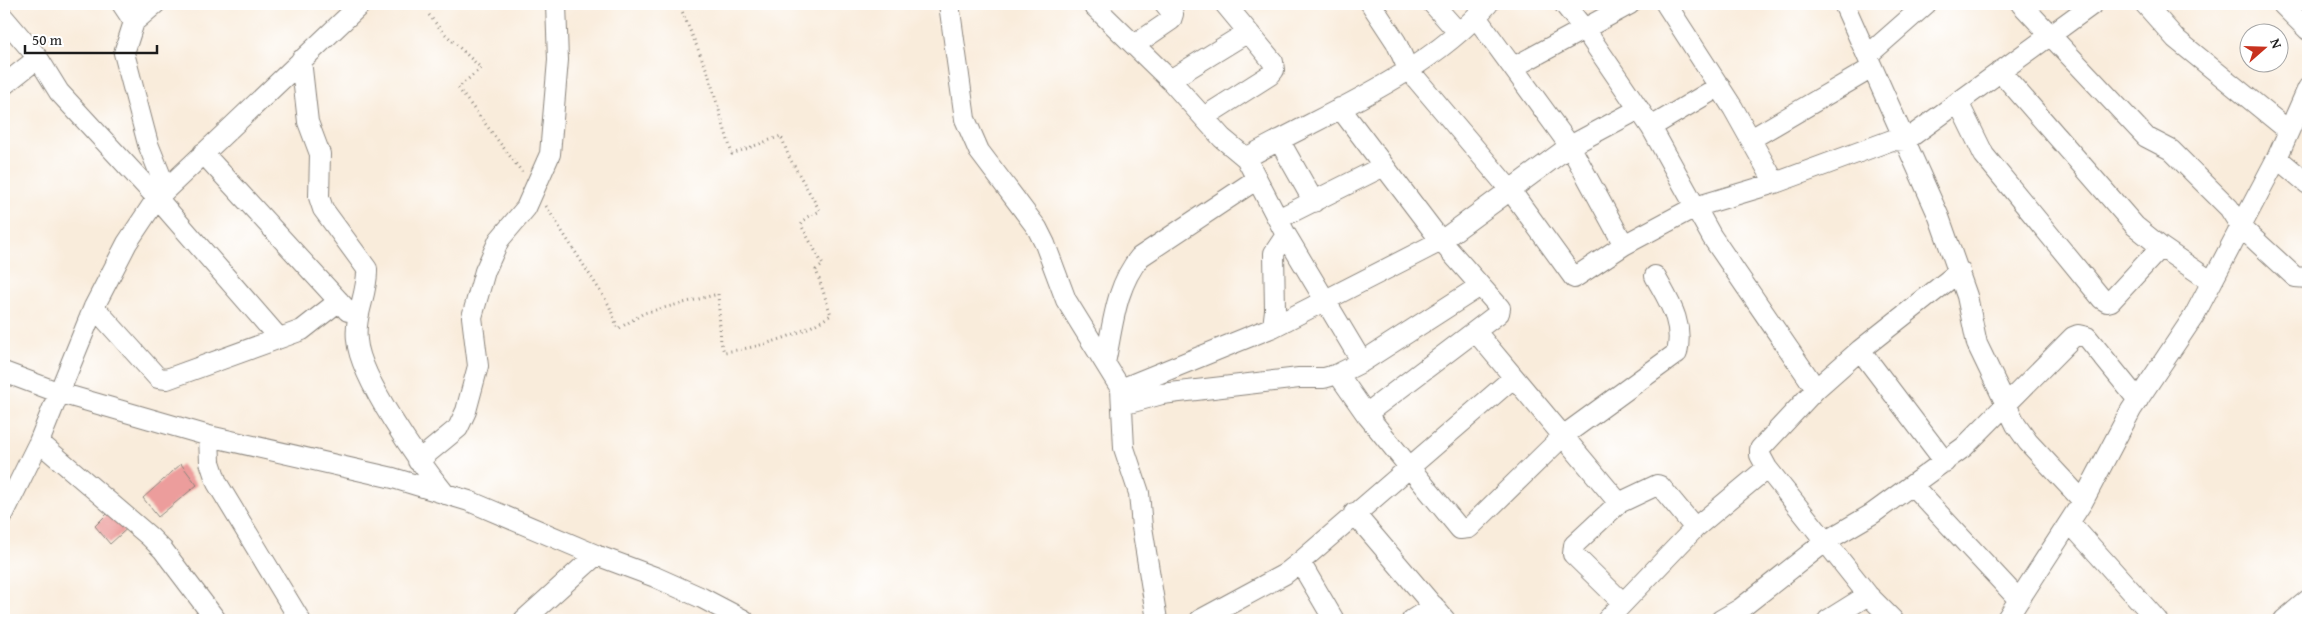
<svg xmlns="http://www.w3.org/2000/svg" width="2312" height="624" viewBox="0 0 2312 624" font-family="'Gentium Book Plus',serif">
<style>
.building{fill:#ec9d9c}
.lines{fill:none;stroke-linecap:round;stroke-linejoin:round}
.street-casing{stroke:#8a847c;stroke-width:22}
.path{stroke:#8a847c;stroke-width:3;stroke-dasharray:1 4;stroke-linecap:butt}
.street{stroke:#fff;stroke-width:20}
</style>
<rect width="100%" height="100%" fill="#fff"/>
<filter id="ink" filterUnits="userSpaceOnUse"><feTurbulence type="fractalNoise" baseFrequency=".02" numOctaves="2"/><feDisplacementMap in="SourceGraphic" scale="10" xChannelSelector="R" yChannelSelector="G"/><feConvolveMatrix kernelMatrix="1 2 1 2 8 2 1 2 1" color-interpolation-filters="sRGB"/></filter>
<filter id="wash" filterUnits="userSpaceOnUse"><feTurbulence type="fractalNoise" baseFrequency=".0096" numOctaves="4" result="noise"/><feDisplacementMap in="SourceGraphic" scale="20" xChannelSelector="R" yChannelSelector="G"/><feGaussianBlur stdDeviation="1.12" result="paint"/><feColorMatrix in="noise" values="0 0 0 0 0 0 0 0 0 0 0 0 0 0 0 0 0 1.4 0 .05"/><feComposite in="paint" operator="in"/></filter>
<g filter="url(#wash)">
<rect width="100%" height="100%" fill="#f9ecdb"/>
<g id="blocks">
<!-- building -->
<path class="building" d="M181 464 197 485 158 517 143 498Z
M113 508 132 524 110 544 95 526Z"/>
</g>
</g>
<g filter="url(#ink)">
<use href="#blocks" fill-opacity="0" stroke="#8a847c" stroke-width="1"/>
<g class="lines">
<!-- street casing -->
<g class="street-casing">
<path id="street" d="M122 4 134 22 155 4
M949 4 965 119 979 151 1037 228 1045 244 1066 300 1121 389 1124 448 1139 493 1142 527 1157 620
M1092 4 1170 80 1222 138 1246 158 1286 235 1362 362
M1371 4 1396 42 1408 69 1511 191 1574 278 1624 245 1695 207 1775 183 1892 140 1905 141 2093 4
M1433 4 1458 32
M1564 4 1585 30 1651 127 1712 237 1816 389
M1666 4 1733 108 1775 183
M1844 4 1939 217 1967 296 1977 344 2016 425 2028 442 2083 501
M2021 4 2146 137 2171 150 2229 208 2241 227 2295 277 2308 278
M2145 4 2176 39 2289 131
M2282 4 2308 30
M1476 17 1570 146 1624 245
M4 18 38 58 59 92 157 198 278 337
M134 22 124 53 148 144 166 189
M1136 44 1171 20 1173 14 1165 4
M1867 56 1926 4
M301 60 308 122 320 154 319 197 323 209 367 269C368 293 354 316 357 340 360 379 420 463 445 494
M1514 67 1630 4
M2000 71 2135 226 2161 247 2212 282
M1170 80 1248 32
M4 85 38 58
M1958 102 1984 155 2102 299 2107 302 2111 301 2161 247
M1340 108 1441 241 1500 308 1499 313 1366 414
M1204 117 1270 75 1274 70 1273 62 1225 4
M1651 127 1720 86
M1751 139 1872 68
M1279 140 1314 202
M203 153 348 311
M1246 158C1328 112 1424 76 1488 4
M2277 158 2308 184
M1278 219 1382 167
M94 307 158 378 167 379 302 330 339 301
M1273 327 1275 310 1274 253 1286 235
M1476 332 1619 503
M1860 350 1945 462
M1105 363C1113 326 1115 287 1140 257L1257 179
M4 372 60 393 209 436 393 478 469 501 596 555 655 577 702 598 744 620
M1338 374 1366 414 1460 529 1469 528 1563 436 1677 353C1684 322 1669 302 1655 276
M1121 389 1273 327 1441 241 1570 146 1639 109
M1122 405 1162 394 1299 378H1324L1338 374 1362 362 1480 286
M209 436 210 462 217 483 300 620
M39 442 150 537 163 550 216 620
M418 461 458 428 466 411 478 366 472 317 485 271 499 240 526 208 550 154 558 60 556 4
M1912 485 2019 600
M4 513 39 442 94 307 127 243 157 198 361 4
M1354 513 1445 620
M2070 523 2157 620
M1300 562 1334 620
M1623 603 1573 554 1574 545 1619 503 1657 485 1660 486 1695 528
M524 620 596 555
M1200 620 1285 574 1300 562 1513 378
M1412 620 1434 606
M1607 620 1695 528 1767 468
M1721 620 1740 609 1826 541 1872 514 1964 447 2073 337 2078 335 2087 337 2138 400
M1828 620 1868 595
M1893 620 1868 595 1767 468 1760 455V449L1816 389 1860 350 1960 271
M2006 620 2083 501 2131 410 2194 316 2277 158 2308 88
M2284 620 2308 600"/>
</g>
<!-- path -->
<path class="path" d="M429 15 442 31 481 68 458 88 522 172
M546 206 609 305 618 329 644 313 718 294 721 343 724 352C761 347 799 336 831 315L816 270 823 265 801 225 807 217 820 211 789 157 781 136 732 154 708 73 679 4"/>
<!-- street -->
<use href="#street" class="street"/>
</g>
</g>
<!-- margin -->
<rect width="2312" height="624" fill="none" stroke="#fff" stroke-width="20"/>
<!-- north arrow -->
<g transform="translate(2264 48) rotate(70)"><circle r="24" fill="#ffffff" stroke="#a4a4a4"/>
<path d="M0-4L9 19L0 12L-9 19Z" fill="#c8321e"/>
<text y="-8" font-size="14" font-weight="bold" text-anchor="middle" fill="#1c1c1c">N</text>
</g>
<!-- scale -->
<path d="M25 45v8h132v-8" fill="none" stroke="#1c1c1c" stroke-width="2.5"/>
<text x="32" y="45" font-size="15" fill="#1c1c1c" stroke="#ffffff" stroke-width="4" paint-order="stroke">50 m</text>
</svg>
